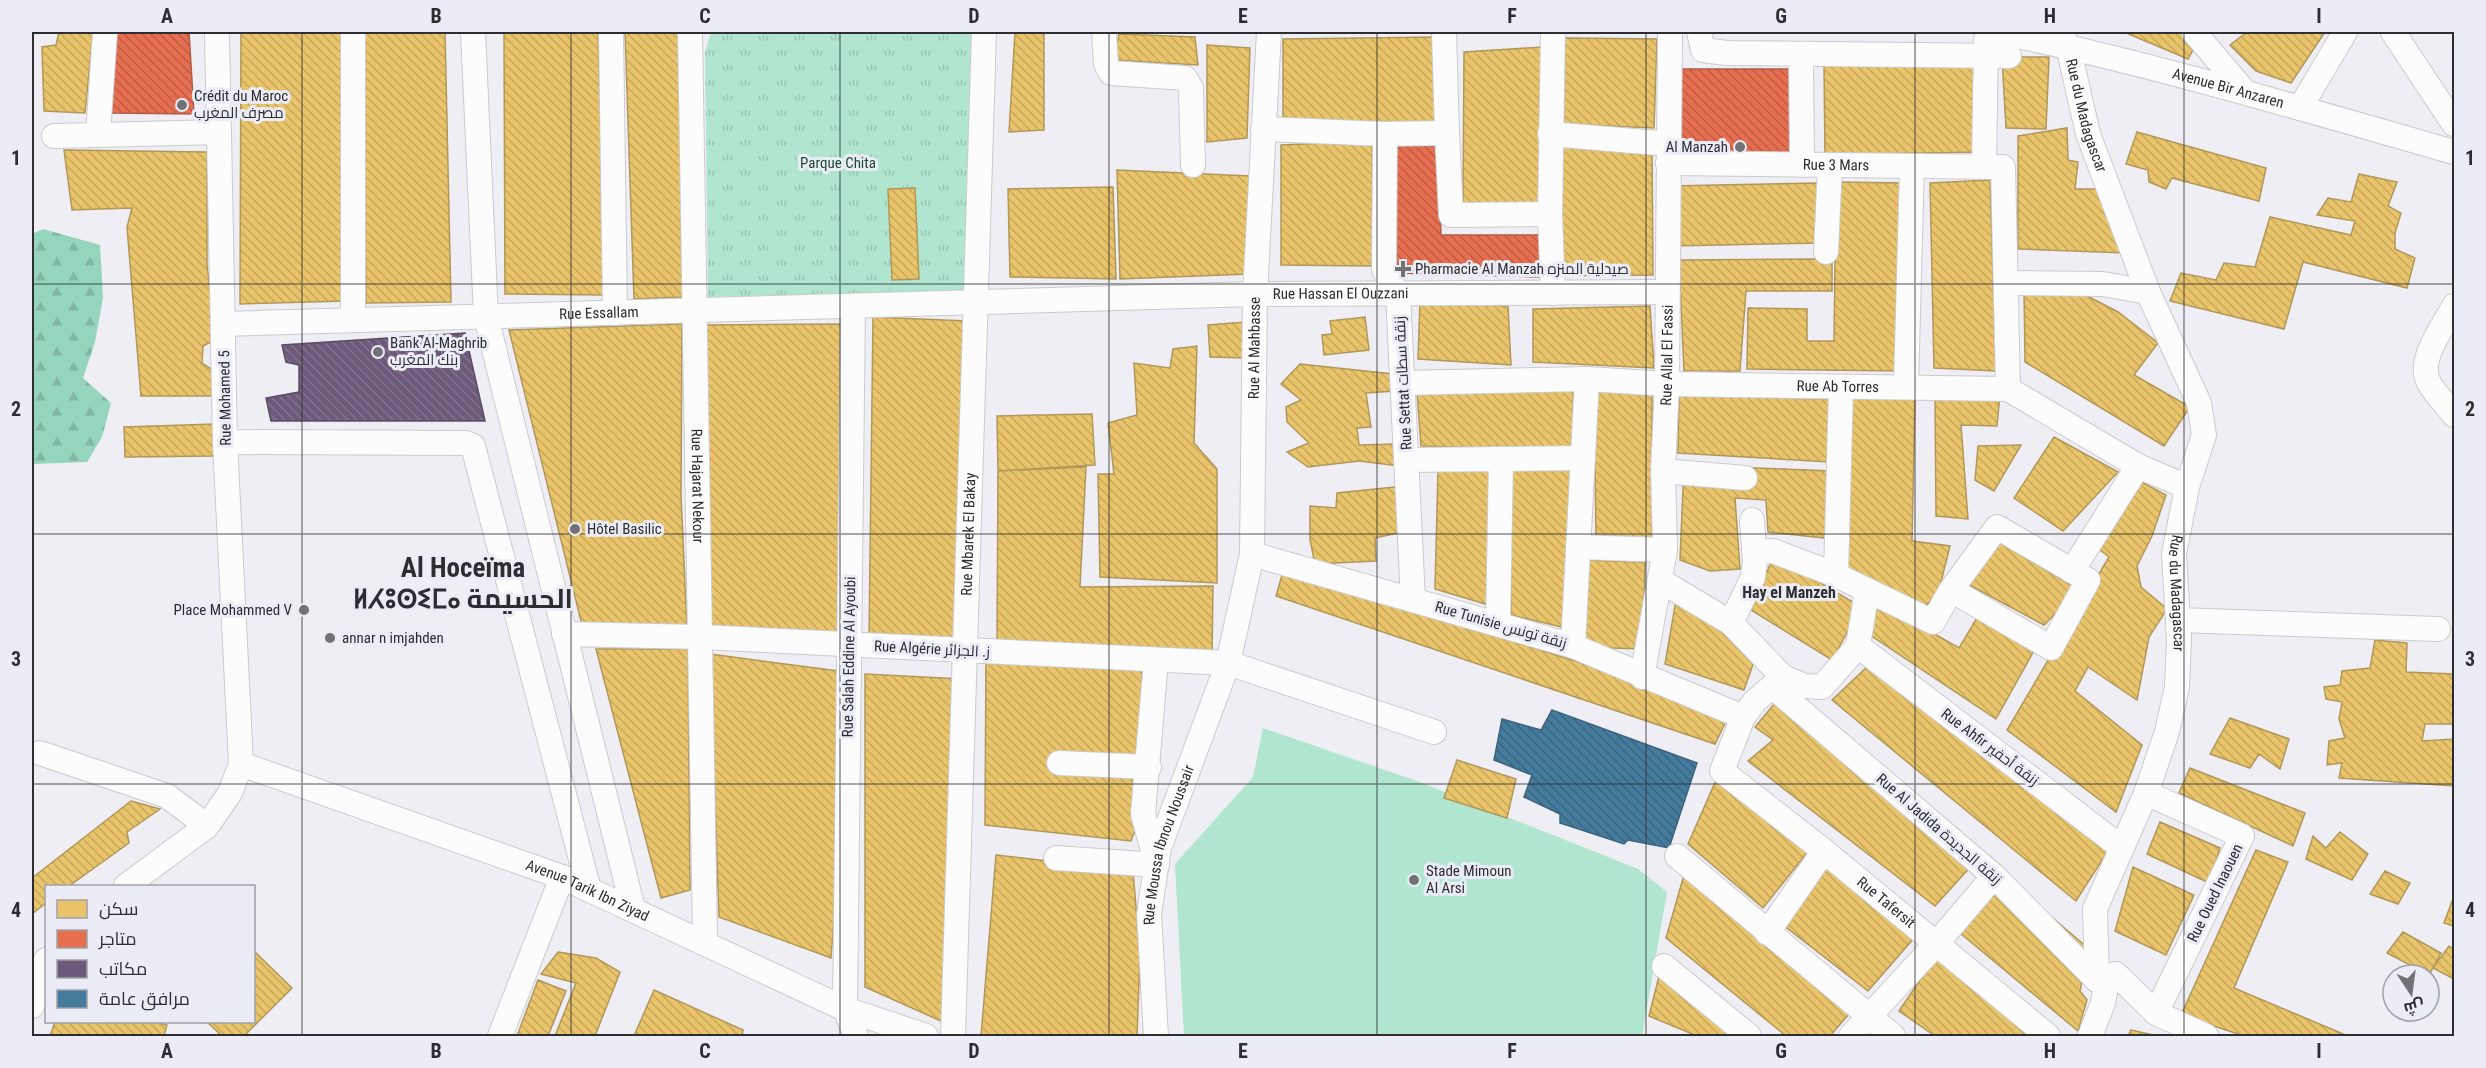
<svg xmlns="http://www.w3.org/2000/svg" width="2486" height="1068" viewBox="0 0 2486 1068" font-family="'Roboto Condensed',Cairo,'Noto Sans Tifinagh',sans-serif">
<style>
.grass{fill:#b0e5cf}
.forest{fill:url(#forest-firs)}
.park{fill:url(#park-tufts)}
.homes{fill:url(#homes-back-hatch);stroke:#b19759;stroke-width:1.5}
.shops{fill:url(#shops-back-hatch);stroke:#b05c48;stroke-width:1.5}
.offices{fill:url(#offices-back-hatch);stroke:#5a4c64;stroke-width:1.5}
.public{fill:url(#public-back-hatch);stroke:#3e647d;stroke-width:1.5}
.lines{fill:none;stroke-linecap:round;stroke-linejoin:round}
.minor-casing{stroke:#cbcbcf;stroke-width:26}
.minor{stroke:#fcfcfd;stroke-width:24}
.grid{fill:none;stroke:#2e2e32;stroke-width:1.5;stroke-opacity:0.55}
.poi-dot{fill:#717176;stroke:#ececf6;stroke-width:2}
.labels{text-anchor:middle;stroke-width:6;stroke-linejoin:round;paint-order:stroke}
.street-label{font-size:15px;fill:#2e2e32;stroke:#ececf6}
.poi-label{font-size:15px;fill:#2e2e32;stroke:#ececf6;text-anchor:start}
.park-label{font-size:15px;fill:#1b4a36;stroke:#ececf6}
.neighbourhood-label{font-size:16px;font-weight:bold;fill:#2e2e32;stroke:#ececf6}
.town-label{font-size:27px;font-weight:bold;fill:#2e2e32;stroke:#ececf6}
.neatline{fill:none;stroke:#2e2e32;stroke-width:2}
.grid-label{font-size:20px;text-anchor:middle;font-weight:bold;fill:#2e2e32}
</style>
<defs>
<pattern id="forest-firs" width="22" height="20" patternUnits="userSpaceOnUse" patternTransform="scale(1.5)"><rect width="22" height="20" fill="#95d4bd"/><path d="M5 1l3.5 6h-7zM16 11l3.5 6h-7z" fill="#81b6a3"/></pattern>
<pattern id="park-tufts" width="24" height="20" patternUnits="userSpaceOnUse" patternTransform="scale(1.5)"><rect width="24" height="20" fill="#b0e5cf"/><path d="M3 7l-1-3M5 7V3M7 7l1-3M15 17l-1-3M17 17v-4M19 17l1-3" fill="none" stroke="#98c5b2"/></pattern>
<pattern id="homes-back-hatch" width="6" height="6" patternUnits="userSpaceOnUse" patternTransform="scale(1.5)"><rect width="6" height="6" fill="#e9c46a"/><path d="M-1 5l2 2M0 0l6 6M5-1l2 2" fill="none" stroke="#c8a95c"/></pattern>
<pattern id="shops-back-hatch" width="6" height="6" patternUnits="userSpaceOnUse" patternTransform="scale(1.5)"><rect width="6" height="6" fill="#e76f51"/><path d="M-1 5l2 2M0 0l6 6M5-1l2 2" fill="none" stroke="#bc5c44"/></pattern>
<pattern id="offices-back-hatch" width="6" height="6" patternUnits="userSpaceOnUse" patternTransform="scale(1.5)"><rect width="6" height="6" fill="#6d597a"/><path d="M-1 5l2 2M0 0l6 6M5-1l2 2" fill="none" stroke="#82738c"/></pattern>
<pattern id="public-back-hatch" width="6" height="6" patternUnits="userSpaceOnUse" patternTransform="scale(1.5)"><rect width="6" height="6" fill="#457b9d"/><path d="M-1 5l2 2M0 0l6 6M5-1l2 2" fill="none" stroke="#3a6581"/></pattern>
</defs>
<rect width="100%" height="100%" fill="#eeeef4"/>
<!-- grass -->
<path class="grass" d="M1263 728 1417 781 1638 869 1667 892 1642 1036H1184L1175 864 1253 777Z"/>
<!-- forest -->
<path class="forest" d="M43 229 100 245 103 298 95 342 83 378 111 403 102 437 87 462 32 464V234Z"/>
<!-- park -->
<path class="park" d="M716 32H974L978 291 708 297 705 52 710 35Z"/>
<!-- homes -->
<path class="homes" d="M59 32H93L85 113 44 111 42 47 56 45Z
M241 32H344L345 301 240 304Z
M363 32H445L451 302 366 303Z
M504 32H598L605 295 505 294Z
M625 32H683V297L634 299Z
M1015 32H1044V130L1009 132Z
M2124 32H2180L2194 48 2188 59Z
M2247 32H2325L2291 83 2256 71 2230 45Z
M1119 34 1195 37 1198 65 1114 60Z
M1441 37 1443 123 1283 122V39Z
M1565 38 1657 39 1654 128 1564 124Z
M1207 45 1250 48 1247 138 1207 142Z
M1542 47 1548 204 1463 203 1464 52Z
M2002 57H2049L2046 129 2006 128Z
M1978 62 1979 152 1825 155 1824 65Z
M2067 128 2068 160 2078 162 2075 189H2101L2125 253 2018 249V136Z
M2137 132 2266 168 2259 201 2172 178 2166 189 2149 182 2148 170 2126 164Z
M1372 141 1373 266 1281 265V145Z
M1560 141 1652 145 1653 275 1562 276Z
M64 150 207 152V265L216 339 203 346 202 363 214 371 212 396H141L127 227 132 208 72 210Z
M1117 170 1250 176 1249 274 1120 279Z
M2359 174 2397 182 2388 206 2401 213 2395 233V249L2415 258 2407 288 2303 262 2284 329 2170 301 2181 273 2216 280 2224 263 2255 267 2270 217 2351 235 2355 221 2317 215 2328 198 2351 202Z
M1990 180 1996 371 1934 368 1930 183Z
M1836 182 1903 183 1900 371 1747 369 1748 308 1807 309V341H1834Z
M1820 183 1821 243 1670 246 1669 186Z
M1113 187 1116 279 1010 277 1008 189Z
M915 188 919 279 892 280 888 189Z
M1832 259V291H1746L1740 371H1684L1679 260Z
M2072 288 2118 312 2158 343 2134 375 2190 407 2164 446 2025 362 2024 289Z
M1420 301 1508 306 1511 365 1418 359Z
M1650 306 1654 368 1533 362V309Z
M873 317 967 321 962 642 869 639Z
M1365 317 1369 350 1324 355 1322 335 1332 334 1330 321Z
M1246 322V358L1210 357 1208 325Z
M682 324 681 495 687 629 582 625 509 330Z
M845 324V636L711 630 706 325Z
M1197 346 1194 443 1217 469V583L1100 577 1098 474H1114L1108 423 1137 415 1134 363 1170 368 1173 349Z
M1300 364 1393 374 1395 391 1366 393 1371 427 1357 428 1359 445 1396 444 1399 466 1359 461 1308 467 1287 452 1309 443 1287 422 1286 407 1301 400 1281 384Z
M1573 384 1574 450 1421 446 1417 392Z
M1652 388V539H1596L1594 390Z
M2000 394 1997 426 1961 425 1968 519 1936 516 1935 395Z
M1679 396 1831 399 1830 462 1678 453Z
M1851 397H1915L1912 541 1950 546 1938 594 1922 609 1846 567Z
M1092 414 1095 465 998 471 997 416Z
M214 424 215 456 125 457 124 427Z
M2054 437 2118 472 2063 531 2014 498Z
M2021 445 1994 491 1975 480 1978 446Z
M1684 465 1830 471 1832 539 1768 532 1766 500 1735 498 1740 569 1710 571 1680 560Z
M1086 467 1080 587 1213 586 1212 657 997 643 998 471Z
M1573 467 1570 629 1511 615 1510 469Z
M1494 469 1495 607 1435 589 1438 470Z
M2136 479 2166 495 2152 536 2137 566 2141 587 2167 609 2149 637 2137 700 2088 667 2075 691 2142 745 2116 812 2007 730 2109 557 2094 545Z
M1404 486 1407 531 1375 538 1376 561 1315 564 1310 540V506L1336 508 1337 493Z
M1998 541 2079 590 2044 625 1962 581Z
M1774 555 1861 607 1832 660 1751 610Z
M1581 560 1645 562 1643 649 1579 647Z
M1284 568 1731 711 1715 744 1276 596Z
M1676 600 1756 656 1744 690 1665 664Z
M1880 603 1959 648 1978 616 2035 649 1996 719 1864 631Z
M2375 640 2407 643 2406 672 2454 674V724H2425L2422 741 2454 739V786L2339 778 2342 763 2327 765 2329 741 2345 738 2339 719 2342 702 2326 699 2324 687 2340 685 2342 671 2370 668Z
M596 649H688L690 890 661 898Z
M710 654 838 671 844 795 831 958 719 917Z
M986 655 1142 669 1143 756 1101 757 1053 753 1051 768 1145 773V804L1131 841 985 825Z
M1867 667 2108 851 2076 901 1832 700Z
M865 674 961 679 952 1026 865 987Z
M1780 697 1982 854 1935 906 1748 761 1773 740 1755 727Z
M2230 718 2289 739 2280 769 2259 754 2250 768 2210 754Z
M1457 760 1516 779 1507 818 1444 798Z
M2190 768 2305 813 2293 846 2179 793Z
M1717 778 1814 844 1763 908 1688 844Z
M131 801 160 809 127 832 129 843 69 886H46V903L32 914V878Z
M2160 822 2220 848 2209 883 2147 854Z
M2340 832 2368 854 2352 880 2306 859 2313 836 2326 848Z
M2256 850 2288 862 2234 988 2348 1036H2244L2181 1015Z
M996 855 1133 871 1140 955 1137 1036H981Z
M1828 862 1921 930 1868 991 1782 924Z
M2133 867 2194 895 2166 955 2115 931Z
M2385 871 2410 883 2398 904 2370 894Z
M1999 872 2089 949 2080 991 2087 1000 2078 1031 1954 928Z
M1684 875 1854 1008 1830 1036H1786L1666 938Z
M2454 896V926L2444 923Z
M2403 932 2441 953 2429 975 2387 953Z
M1945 943 2047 1036H1935L1899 1011Z
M2449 946 2454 950V979L2433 968Z
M254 951 292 988 244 1036H222L207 1022H254Z
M558 952 596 958 620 972 595 1036H555L576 983 541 974Z
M1660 972 1755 1036H1697L1649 1016Z
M538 980 566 991 548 1036H517Z
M654 990 743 1030 742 1036H634Z
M55 1022H155L167 1025 164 1036H50Z
M2131 1030 2158 1036H2128Z"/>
<!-- shops -->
<path class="shops" d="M113 32H189L194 114 109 113Z
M1670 69H1795V157H1670Z
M1396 146H1438L1441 235H1543V277L1396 273Z"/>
<!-- offices -->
<path class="offices" d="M465 333 485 421H271L266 398 299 392V365L286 362 282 345Z"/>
<!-- public -->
<path class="public" d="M1552 710 1697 763 1669 848 1628 840 1624 844 1560 823V814L1524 797 1532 775 1494 760 1502 719 1541 730Z"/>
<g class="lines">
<!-- minor casing -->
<g class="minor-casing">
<g id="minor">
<path d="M353 32V320"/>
<path d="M473 32 486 317 633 909"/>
<path d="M611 32 615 313"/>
<path id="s1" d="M690 32 705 942"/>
<path d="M1104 32 1106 64 1111 73 1185 78 1191 88 1193 165"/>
<path d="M1444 32 1447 133"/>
<path d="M1553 32 1550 214 1553 293"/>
<path d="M1699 32 1703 50 1727 53 2009 56"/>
<path id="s2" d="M1999 32C2153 64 2303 109 2454 152"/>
<path id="s3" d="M2060 32 2068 46 2088 134 2148 292 2199 403 2204 435 2187 487 2174 554 2179 640 2177 687 2167 732 2146 793 2095 909 2097 980 2107 982 2103 1003 2090 1036"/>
<path d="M2194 32 2245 92"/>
<path d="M2393 32 2454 124"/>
<path d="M1801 54 1802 165"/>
<path d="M2300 108 2345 32"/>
<path d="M1263 129 1385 134 1447 133 1451 215 1550 214"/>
<path d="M98 134 105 32"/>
<path d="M1385 134 1384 270 1398 294 1413 600"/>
<path d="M1550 134 1669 144"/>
<path d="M54 136 219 132"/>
<path id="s4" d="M1668 163 2003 167 2008 389"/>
<path d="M1984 167 1986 40"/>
<path d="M1826 252 1830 165"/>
<path d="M2007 283 2103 284 2148 292"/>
<path d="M853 306 845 1009 856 1036"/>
<path d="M2454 306C2444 326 2418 358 2428 381 2434 393 2446 404 2454 415"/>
<path id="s5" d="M223 324 1255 294 1667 292"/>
<path id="s6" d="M1403 383 1587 379 1667 384 2008 389 2138 466 2187 487"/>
<path d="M1906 386 1912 166"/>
<path d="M225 442 466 443 473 446 589 890"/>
<path d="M1406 460 1583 458"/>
<path d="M1663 471 1745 478"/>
<path d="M1578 547 1665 550"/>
<path d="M1755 552 1773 551 1836 575 1933 622 1951 590 1997 527 2088 580 2051 648 1951 590"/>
<path d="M1252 554 1573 646 1743 717"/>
<path d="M2072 571 2138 466"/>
<path d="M1836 575 1841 387"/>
<path d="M1661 581 1731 623 1783 677"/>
<path id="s7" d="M1867 590 1858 646 1822 687 1805 686 1783 677 1755 701 1743 717 1722 771 1824 851 2048 1036"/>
<path d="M2178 620 2438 629"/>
<path d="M1731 623 1753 577 1755 562 1752 520"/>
<path d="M1498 624 1501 459"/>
<path d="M564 634 701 637 1228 663 1434 732"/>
<path d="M1573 646 1587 379"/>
<path d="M1858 646 2122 848"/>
<path id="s8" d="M1642 677 1665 550 1663 471 1667 384 1670 32"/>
<path d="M1773 687 1994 876 2097 980 2116 974 2156 1013 2206 1036"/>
<path d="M40 753 167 796 207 826"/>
<path d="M1059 763 1149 767"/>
<path id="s9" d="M241 764 562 877 845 1009 926 1036"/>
<path d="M2146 793 2242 836 2156 1013"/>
<path d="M1677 856 1893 1036"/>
<path d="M1056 858 1157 865 1143 814 1156 660"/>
<path d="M126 886 207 826 230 793 241 764 225 442 217 32"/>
<path d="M1767 933 1824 851"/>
<path d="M1664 966 1749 1036"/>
<path d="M32 1006 46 960"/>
<path d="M500 1036 562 877"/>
<path id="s10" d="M953 1036 984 32"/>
<path id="s11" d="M1156 1036 1149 914 1159 848 1228 663 1252 554 1255 294 1269 32"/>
<path d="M1851 1036 1937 943 1994 876"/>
</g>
</g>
<!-- minor -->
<use href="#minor" class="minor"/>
</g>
<!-- grid -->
<path class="grid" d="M302 32V1036M571 32V1036M840 32V1036M1109 32V1036M1377 32V1036M1646 32V1036M1915 32V1036M2184 32V1036M32 284H2454M32 534H2454M32 784H2454"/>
<!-- markers -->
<g class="poi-dot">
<circle cx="182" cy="105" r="6"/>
<circle cx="1740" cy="147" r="6"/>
<path d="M1400 260h6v6h6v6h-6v6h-6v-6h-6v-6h6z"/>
<circle cx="378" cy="352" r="6"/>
<circle cx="575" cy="529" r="6"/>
<circle cx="304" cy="610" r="6"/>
<circle cx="330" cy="638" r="6"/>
<circle cx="1414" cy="880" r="6"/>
</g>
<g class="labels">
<!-- street labels -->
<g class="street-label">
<text dy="5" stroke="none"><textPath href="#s2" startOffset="236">Avenue Bir Anzaren</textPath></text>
<text dy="5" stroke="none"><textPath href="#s3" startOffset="88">Rue du Madagascar</textPath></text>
<text dy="5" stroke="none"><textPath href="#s4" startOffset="168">Rue 3 Mars</textPath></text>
<text dy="5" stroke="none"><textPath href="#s5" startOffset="1118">Rue Hassan El Ouzzani</textPath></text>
<text dy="5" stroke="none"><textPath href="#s5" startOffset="376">Rue Essallam</textPath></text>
<text dy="5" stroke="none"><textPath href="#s11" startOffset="704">Rue Al Mahbasse</textPath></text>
<text dy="5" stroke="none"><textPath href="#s8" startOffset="324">Rue Allal El Fassi</textPath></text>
<text transform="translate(1403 383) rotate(-93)" y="5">Rue Settat زنقة سطات</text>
<text dy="5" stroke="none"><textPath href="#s6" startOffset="435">Rue Ab Torres</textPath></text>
<text transform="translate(225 398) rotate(-91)" y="5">Rue Mohamed 5</text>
<text dy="5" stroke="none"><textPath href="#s1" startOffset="454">Rue Hajarat Nekour</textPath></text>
<text dy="5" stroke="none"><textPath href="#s10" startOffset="502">Rue Mbarek El Bakay</textPath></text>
<text dy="5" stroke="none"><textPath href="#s3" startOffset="592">Rue du Madagascar</textPath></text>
<text transform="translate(1501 625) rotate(16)" y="5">Rue Tunisie زنقة تونس</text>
<text transform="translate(932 649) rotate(3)" y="5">Rue Algérie ز. الجزائر</text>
<text transform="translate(849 657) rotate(-89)" y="5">Rue Salah Eddine Al Ayoubi</text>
<text transform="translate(1990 747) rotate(37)" y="5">Rue Ahfir زنقة أحفير</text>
<text transform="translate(1939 829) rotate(41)" y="5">Rue Al Jadida زنقة الجديدة</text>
<text dy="5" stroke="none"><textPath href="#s11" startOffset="194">Rue Moussa Ibnou Noussair</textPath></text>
<text dy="5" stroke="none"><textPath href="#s9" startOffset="369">Avenue Tarik Ibn Ziyad</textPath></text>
<text transform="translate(2215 893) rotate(-64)" y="5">Rue Oued Inaouen</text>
<text dy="5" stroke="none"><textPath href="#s7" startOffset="477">Rue Tafersit</textPath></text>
</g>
<!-- poi labels -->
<g class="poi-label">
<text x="194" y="101">Crédit du Maroc<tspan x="194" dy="17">مصرف المغرب</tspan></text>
<text x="1728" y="152" text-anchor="end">Al Manzah</text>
<text x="1415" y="274">Pharmacie Al Manzah صيدلية المنزه</text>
<text x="390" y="348">Bank Al-Maghrib<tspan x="390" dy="17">بنك المغرب</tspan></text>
<text x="587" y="534">Hôtel Basilic</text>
<text x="292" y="615" text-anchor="end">Place Mohammed V</text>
<text x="342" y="643">annar n imjahden</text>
<text x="1426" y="876">Stade Mimoun<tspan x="1426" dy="17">Al Arsi</tspan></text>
</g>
<!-- park labels -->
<g class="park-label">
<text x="838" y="168">Parque Chita</text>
</g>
<!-- neighbourhood labels -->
<g class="neighbourhood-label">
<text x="1789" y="598">Hay el Manzeh</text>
</g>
<!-- town labels -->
<g class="town-label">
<text x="463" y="577">Al Hoceïma<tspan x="463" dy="31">ⵍⵃⵓⵙⵉⵎⴰ الحسيمة</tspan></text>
</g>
</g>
<!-- border -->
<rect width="2486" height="1068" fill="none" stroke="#ececf6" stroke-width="66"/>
<!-- legend -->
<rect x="45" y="885" width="210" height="138" fill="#ececf6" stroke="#a0a0a8" stroke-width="1.5"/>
<rect x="57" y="900" width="30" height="18" fill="#e9c46a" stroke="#a0a0a8" stroke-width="1.5"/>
<text x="99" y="915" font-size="18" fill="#2e2e32">سكن</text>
<rect x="57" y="930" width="30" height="18" fill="#e76f51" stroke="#a0a0a8" stroke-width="1.5"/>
<text x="99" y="945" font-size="18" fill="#2e2e32">متاجر</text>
<rect x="57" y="960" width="30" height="18" fill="#6d597a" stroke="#a0a0a8" stroke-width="1.5"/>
<text x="99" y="975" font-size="18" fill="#2e2e32">مكاتب</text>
<rect x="57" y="990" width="30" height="18" fill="#457b9d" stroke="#a0a0a8" stroke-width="1.5"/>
<text x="99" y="1005" font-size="18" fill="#2e2e32">مرافق عامة</text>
<!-- north arrow -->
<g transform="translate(2411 993) rotate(167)"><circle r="28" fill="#ececf6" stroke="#a0a0a8" stroke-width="1.5"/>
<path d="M0-4.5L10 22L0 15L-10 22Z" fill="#717176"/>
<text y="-9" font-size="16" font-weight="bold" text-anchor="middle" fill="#2e2e32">ش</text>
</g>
<rect x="33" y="33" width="2420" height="1002" class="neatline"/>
<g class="grid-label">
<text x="167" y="23">A</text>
<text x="436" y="23">B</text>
<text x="705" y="23">C</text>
<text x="974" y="23">D</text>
<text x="1243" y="23">E</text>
<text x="1512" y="23">F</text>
<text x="1781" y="23">G</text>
<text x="2050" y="23">H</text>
<text x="2319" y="23">I</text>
<text x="16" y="165">1</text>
<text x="2470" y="165">1</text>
<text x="16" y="416">2</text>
<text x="2470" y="416">2</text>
<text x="16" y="666">3</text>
<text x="2470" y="666">3</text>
<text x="16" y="917">4</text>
<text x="2470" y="917">4</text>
<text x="167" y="1058">A</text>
<text x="436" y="1058">B</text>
<text x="705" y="1058">C</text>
<text x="974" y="1058">D</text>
<text x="1243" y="1058">E</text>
<text x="1512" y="1058">F</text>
<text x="1781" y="1058">G</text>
<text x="2050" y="1058">H</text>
<text x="2319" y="1058">I</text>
</g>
</svg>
